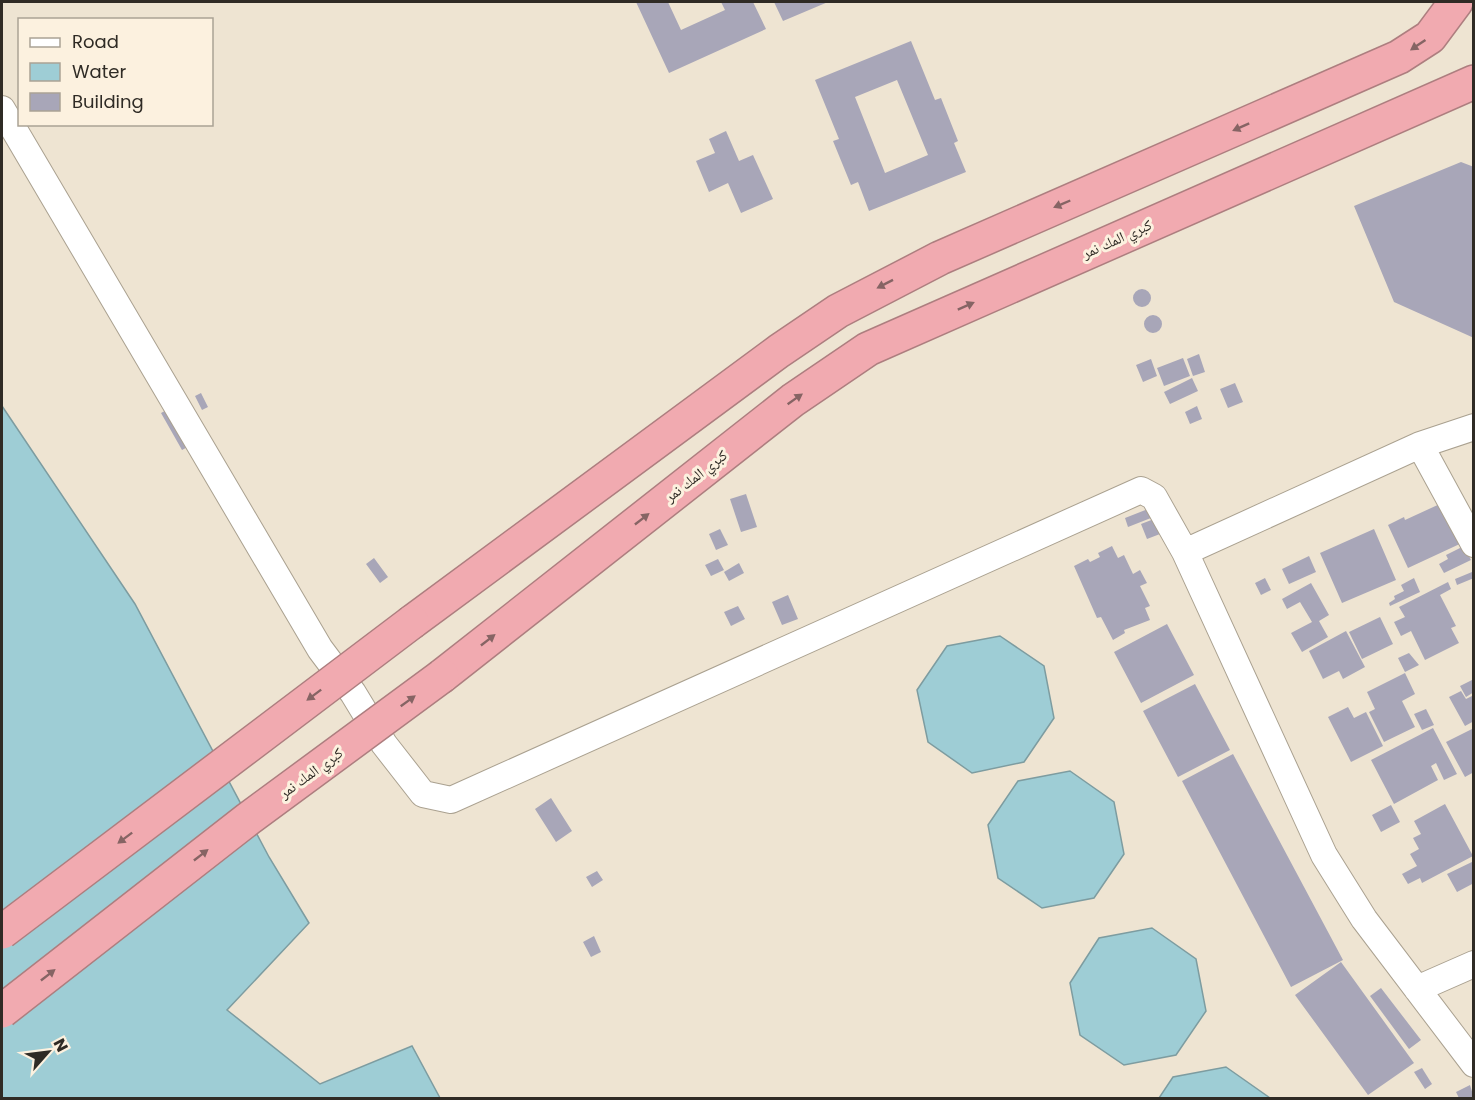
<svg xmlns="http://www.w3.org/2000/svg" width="1475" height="1100" viewBox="0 0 1475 1100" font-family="Poppins,'Noto Naskh Arabic',sans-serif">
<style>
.water{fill:#9ecdd5;stroke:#7d9ca0;stroke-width:1.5}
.building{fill:#a8a6b8;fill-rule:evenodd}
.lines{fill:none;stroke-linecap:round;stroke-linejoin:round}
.street-casing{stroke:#aaa190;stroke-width:28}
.highway-casing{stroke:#ad7e7f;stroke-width:36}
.street{stroke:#fff;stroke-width:26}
.highway{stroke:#f1aab0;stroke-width:33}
.highway-bridge-casing{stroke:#ad7e7f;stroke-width:36;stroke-linecap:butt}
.highway-bridge{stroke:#f1aab0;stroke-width:33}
.oneway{fill:#866464}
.labels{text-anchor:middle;stroke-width:6;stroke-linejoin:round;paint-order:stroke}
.street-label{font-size:15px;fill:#2f2b25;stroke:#fcf1df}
</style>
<rect width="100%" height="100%" fill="#eee4d2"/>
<!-- water -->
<path class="water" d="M2 406 135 604 269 857 309 923 227 1010 320 1084 412 1046 440 1098H2Z
M1000 636 1044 666 1054 718 1024 762 972 773 928 742 917 690 947 646Z
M1070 771 1114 802 1124 854 1094 898 1042 908 998 878 988 825 1018 781Z
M1152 928 1196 959 1206 1011 1176 1055 1124 1065 1080 1035 1070 983 1099 938Z
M1226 1067 1270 1098H1159L1173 1077Z"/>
<!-- building -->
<path class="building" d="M636 2H668L681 30 725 10 721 2H753L766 29 669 73Z
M774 2H828L783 21Z
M911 41 935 100 941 98 958 141 954 143 966 172 869 211 858 182 851 185 833 141 839 139 815 80ZM897 80 928 155 885 173 855 97Z
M726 131 739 161 753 155 773 199 741 213 728 183 709 192 696 161 715 153 709 139Z
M1461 162 1474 167V338L1394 302 1354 206Z
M1133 298a9 9 0 1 1 18 0a9 9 0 1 1-18 0Z
M1144 324a9 9 0 1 1 18 0a9 9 0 1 1-18 0Z
M1199 354 1205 372 1193 376 1187 359Z
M1183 358 1190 376 1164 386 1157 368Z
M1151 359 1157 376 1143 382 1136 365Z
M1192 378 1198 391 1170 404 1164 392Z
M1235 383 1243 402 1228 408 1220 389Z
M201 393 208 407 202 410 195 396Z
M180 403 201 440 182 450 161 413Z
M1197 406 1202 419 1190 424 1185 412Z
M746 494 757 527 741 532 730 499Z
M1442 503 1464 542 1408 568 1388 525 1404 517 1405 520Z
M1153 507 1156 516 1128 527 1125 518Z
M1154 519 1160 534 1147 539 1141 524Z
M720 529 728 545 716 550 709 534Z
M1374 529 1396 580 1342 603 1320 553Z
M1112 546 1118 558 1124 555 1133 574 1140 570 1147 583 1140 586 1150 606 1145 608 1150 620 1124 630 1125 633 1113 640 1101 617 1097 618 1074 566 1088 559 1090 562 1100 557 1098 553Z
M1464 546 1471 560 1444 573 1439 564 1448 559 1446 555Z
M1309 556 1316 572 1289 584 1282 569Z
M374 558 388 577 380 583 366 564Z
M718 559 724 570 711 576 705 565Z
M739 563 744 573 729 581 724 572Z
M1472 572 1474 578 1457 585 1455 579Z
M1265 578 1271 590 1261 595 1255 583Z
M1414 578 1420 592 1390 606 1389 603 1395 599 1394 596 1404 591 1401 585Z
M1448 582 1451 589 1440 595 1456 626 1451 628 1459 643 1425 660 1411 631 1401 636 1394 622 1405 617 1399 607Z
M1311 583 1329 615 1319 621 1328 637 1302 652 1291 633 1312 622 1300 602 1287 609 1282 599Z
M788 595 798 619 782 625 772 602Z
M738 606 745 619 731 626 724 612Z
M1380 617 1393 644 1362 659 1349 632Z
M1167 624 1194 675 1141 703 1114 652Z
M1346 631 1365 667 1343 679 1339 671 1323 679 1309 651Z
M1409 653 1419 665 1405 672 1398 658Z
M1405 673 1415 694 1402 701 1415 727 1384 742 1369 712 1375 709 1367 692Z
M1474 679V692L1466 697 1460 686Z
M1195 684 1230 750 1178 777 1143 711Z
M1461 691 1466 699 1474 695V721L1465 726 1449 697Z
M1348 707 1354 718 1366 712 1383 746 1351 762 1328 717Z
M1426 709 1434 725 1422 730 1414 714Z
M1433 728 1457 774 1444 780 1436 763 1431 766 1438 780 1394 804 1371 760Z
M1474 728V772L1465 777 1446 742Z
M1233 754 1343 960 1291 987 1182 781Z
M551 798 572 831 556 842 535 809Z
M1445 804 1473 856 1422 883 1420 878 1408 884 1402 874 1417 866 1410 854 1419 849 1413 838 1421 834 1414 821Z
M1391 805 1400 822 1381 832 1372 815Z
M1474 861V883L1457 892 1447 874Z
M597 871 603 880 592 887 586 877Z
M594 936 601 952 591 957 583 942Z
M1341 962 1414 1063 1368 1095 1295 995Z
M1381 988 1421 1040 1409 1049 1370 996Z
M1422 1068 1432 1084 1425 1089 1414 1072Z
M1470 1085 1474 1098H1459L1456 1092Z"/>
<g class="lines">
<!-- street casing -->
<g class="street-casing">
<path id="street" d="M2 109 320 649 353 693 384 744 423 794 451 800 1141 490 1154 497 1185 552 1324 855 1364 919 1474 1064
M1420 445 1474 544
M1185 552 1420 445 1474 427
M1417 989 1474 964"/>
</g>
<!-- highway casing -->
<g class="highway-casing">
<path id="highway" d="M412 622 779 351 838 311 940 258 1399 57 1430 37 1456 2
M442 676 793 400 868 349 1474 82"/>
</g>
<!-- street -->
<use href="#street" class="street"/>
<!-- highway -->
<use href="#highway" class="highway"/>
<!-- highway-bridge casing -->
<g class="highway-bridge-casing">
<path id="highway-bridge" d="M2 932 412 622
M2 1011 248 819 442 676"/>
</g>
<!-- highway-bridge -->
<use href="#highway-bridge" class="highway-bridge"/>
</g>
<!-- one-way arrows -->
<defs><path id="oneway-solid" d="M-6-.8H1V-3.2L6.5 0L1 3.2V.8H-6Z" transform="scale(1.5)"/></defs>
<g class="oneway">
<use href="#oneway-solid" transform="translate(1418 45) rotate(146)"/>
<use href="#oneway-solid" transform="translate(1241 127) rotate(156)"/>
<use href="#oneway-solid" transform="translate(1062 204) rotate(157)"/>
<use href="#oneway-solid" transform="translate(885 284) rotate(153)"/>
<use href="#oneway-solid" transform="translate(966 306) rotate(-24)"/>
<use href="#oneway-solid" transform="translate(795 399) rotate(-35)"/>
<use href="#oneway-solid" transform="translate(642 519) rotate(-38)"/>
<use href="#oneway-solid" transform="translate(488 640) rotate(-38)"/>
<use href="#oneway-solid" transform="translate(314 695) rotate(143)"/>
<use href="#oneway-solid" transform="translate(408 701) rotate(-36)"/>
<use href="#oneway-solid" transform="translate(125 838) rotate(143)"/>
<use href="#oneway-solid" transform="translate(201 855) rotate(-38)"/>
<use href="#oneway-solid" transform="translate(48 975) rotate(-38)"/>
</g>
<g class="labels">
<!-- street labels -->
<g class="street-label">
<text transform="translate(1117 239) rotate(-24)" y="5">كبري المك نمر</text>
<text transform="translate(696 476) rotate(-38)" y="5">كبري المك نمر</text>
<text transform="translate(311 773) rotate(-36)" y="5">كبري المك نمر</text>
</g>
</g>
<!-- border -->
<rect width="1475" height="1100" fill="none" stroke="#2f2b25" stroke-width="6"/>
<!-- legend -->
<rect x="18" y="18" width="195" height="108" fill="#fcf1df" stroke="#aaa295" stroke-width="1.5"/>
<rect x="30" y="38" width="30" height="9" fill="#ffffff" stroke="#aaa295" stroke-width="1.5"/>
<text x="72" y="48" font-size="18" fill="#2f2b25">Road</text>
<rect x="30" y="63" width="30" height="18" fill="#9ecdd5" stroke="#aaa295" stroke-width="1.5"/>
<text x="72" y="78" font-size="18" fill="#2f2b25">Water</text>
<rect x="30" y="93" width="30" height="18" fill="#a8a6b8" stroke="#aaa295" stroke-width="1.5"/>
<text x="72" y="108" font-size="18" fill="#2f2b25">Building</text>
<!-- north arrow -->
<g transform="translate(48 1052) rotate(62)" stroke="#fcf1df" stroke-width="4.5" paint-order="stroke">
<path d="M0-4.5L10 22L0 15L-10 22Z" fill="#2f2b25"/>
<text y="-9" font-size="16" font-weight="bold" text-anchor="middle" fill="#2f2b25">N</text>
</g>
</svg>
